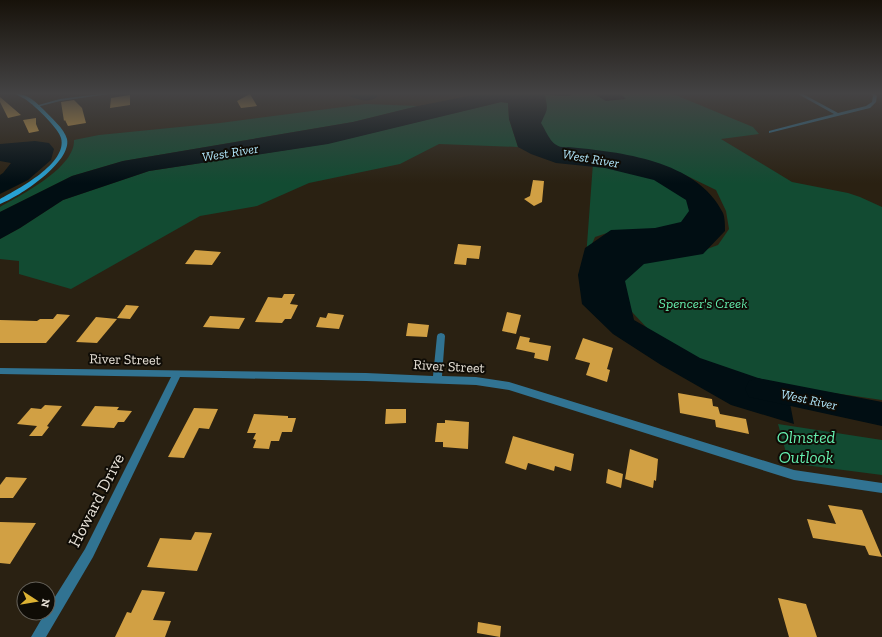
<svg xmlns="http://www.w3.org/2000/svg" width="882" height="637" viewBox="0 0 882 637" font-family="'Zilla Slab',serif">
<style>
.green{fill:#124b32}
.water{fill:#010e13}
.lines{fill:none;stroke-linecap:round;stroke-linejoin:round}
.river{fill:#010e13;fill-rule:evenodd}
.building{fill:#d1a044}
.minor{fill:#317392;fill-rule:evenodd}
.secondary{fill:#27a1d2;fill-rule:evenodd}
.labels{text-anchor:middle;stroke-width:4;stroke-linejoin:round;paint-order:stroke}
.far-water-label{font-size:13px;font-style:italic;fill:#b0e5f9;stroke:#0f0c06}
.park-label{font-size:14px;font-style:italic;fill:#65f0af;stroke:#0f0c06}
.street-label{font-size:14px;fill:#e8e2d8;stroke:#0f0c06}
.near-park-label{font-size:17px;font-style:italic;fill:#65f0af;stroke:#0f0c06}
.near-street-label{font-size:17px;fill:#e8e2d8;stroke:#0f0c06}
</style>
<rect width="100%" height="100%" fill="#2a2112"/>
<!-- green -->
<path class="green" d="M541 94H673L753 127 759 134 721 139 792 182 848 193 860 197 882 207V400L813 390 787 388 715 370 648 329 616 295 613 265 691 255 718 245 729 229 726 211 716 190 681 173 612 155 555 149 534 119Z
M501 102 508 103 509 119 518 147 439 144 400 164 309 183 257 206 200 216 71 289 19 274V261L0 259V239L20 228 63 200 149 171 325 144Z
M366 104 418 106 353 122 123 161 72 176 0 212V207C21 195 75 168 74 140L99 135 220 123Z
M593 163 652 174 697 206 692 226 610 232 595 237 586 258Z
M778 424 882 440V475L789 463Z"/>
<!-- water -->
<path class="water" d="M344 94H376L378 96C368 105 355 98 344 94Z
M478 94H573L569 96 545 95C548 110 548 108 541 123 549 136 552 149 568 147 620 152 697 160 723 213 725 218 725 226 725 231L703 254 644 264 625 281 634 320 700 358 787 388 794 424 731 405 661 365 613 334 582 304 578 275 585 248 611 230 655 228 681 222 689 211 686 200 654 180 605 168 556 163 531 154 518 147 509 119 508 103 501 102 493 104 328 144 149 171 63 200 20 228 0 239V212L72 176 123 161 353 122 418 106Z
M594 94H621L626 99 606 101Z
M35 141 49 143 54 149 51 160 28 180 0 194V175L3 173 11 163 0 161V144Z"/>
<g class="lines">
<!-- river -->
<path class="river" d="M758 378 882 402V426L749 397 745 389 749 381Z"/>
</g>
<!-- building -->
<path class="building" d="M250 94 257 106 241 108 237 101Z
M130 95V105L110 108 111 98Z
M0 97 21 115 8 118 0 102Z
M74 100 82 108 86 123 68 126 65 120 64 121 61 102Z
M36 118V124L39 131 29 133 23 120Z
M533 180 544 181 542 202 534 206 524 199 530 196Z
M458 244 481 246 479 259 467 258 466 265 454 264Z
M195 250 221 252 212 265 185 264Z
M284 294H295L290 304 298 305 291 319H285L282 323 255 322 268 297 282 298Z
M126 305 139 306 130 319 117 318Z
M507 312 521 315 516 334 502 331Z
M328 313 344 315 339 329 316 327 320 317 326 318Z
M57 314 70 315 46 343H0V320L37 321 40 319H53Z
M210 316 245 318 239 329 203 327Z
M96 317 117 319 97 343 76 342Z
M408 323 429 325 427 337 406 336Z
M520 336 530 338 529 342 551 346 548 361 534 358 535 353 516 349Z
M583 338 613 348 607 369 610 370 607 382 586 375 590 363 575 359Z
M678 393 712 399 713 406 718 407 720 414 746 419 749 434 716 427 715 420 680 413Z
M45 405 62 406 47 426 49 427 42 436H29L37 426 17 424 31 408 41 409Z
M95 406 119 407 117 410 132 411 124 422H118L114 428 81 426Z
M194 408 218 409 209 429 199 428 184 458 168 457Z
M386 409H406V423L385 424Z
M254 414 288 416V418H296L292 432H282L279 441H271L269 449 253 448 256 440 253 439 256 433H247Z
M445 420 469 422 468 449 443 447V442H435L437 423H445Z
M513 436 574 454 571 471 555 466 554 471 528 463 526 470 505 463Z
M630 449 658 459 656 481 654 480 653 488 625 479Z
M608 469 623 474 621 488 606 483Z
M6 477 27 478 13 498H0V485Z
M828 505 862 510 882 557 869 555 865 546 813 538 807 519 836 524Z
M0 522 36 523 10 564 0 563Z
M195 532 212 533 197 571 147 567 160 538 191 540Z
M142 590 165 592 153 620 171 621 165 637H115L127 612 131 613Z
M778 598 806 604 817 637H789Z
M478 622 501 626 500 637 477 633Z"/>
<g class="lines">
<!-- minor -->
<path class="minor" d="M100 94H109L60 101 37 107 35 106 60 99Z
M798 94H803L838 113 866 106 872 102 873 96 871 94H875L877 96 876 102 870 108 769 133V131L834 114Z
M441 333 444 334 445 336 442 376 476 377 509 382 794 470 882 483V493L794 480 509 390 476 385 366 381 180 377 93 557 46 637H31L45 613H48V608L85 549 171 377 0 374V368L366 373 433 376 437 336 438 334Z"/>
<!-- secondary -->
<path class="secondary" d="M16 94C27 93 37 103 44 110 51 118 64 128 67 139 72 162 19 197 0 204V199C18 189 68 163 61 138 59 129 36 107 29 102 25 98 20 97 16 94Z"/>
</g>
<!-- sky -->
<linearGradient id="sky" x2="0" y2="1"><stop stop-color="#17120a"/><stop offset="0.51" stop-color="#444344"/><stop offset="1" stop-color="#444344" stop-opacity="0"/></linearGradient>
<rect width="882" height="183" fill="url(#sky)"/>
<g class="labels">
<!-- far-water labels -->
<g class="far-water-label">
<text transform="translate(230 152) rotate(-9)" y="5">West River</text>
<text transform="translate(591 158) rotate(10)" y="5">West River</text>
<text transform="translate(809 399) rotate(12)" y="5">West River</text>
</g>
<!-- park labels -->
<g class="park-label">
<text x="703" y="308">Spencer's Creek</text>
</g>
<!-- street labels -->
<g class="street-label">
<text transform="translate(125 359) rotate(1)" y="5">River Street</text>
<text transform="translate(449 366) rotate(3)" y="5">River Street</text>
</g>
<!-- near-park labels -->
<g class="near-park-label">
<text x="806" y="443">Olmsted<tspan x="806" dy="20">Outlook</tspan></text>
</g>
<!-- near-street labels -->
<g class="near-street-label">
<text transform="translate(96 500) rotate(-63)" y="6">Howard Drive</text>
</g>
</g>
<!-- north arrow -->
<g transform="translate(36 601) rotate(102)"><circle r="19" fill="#0f0c06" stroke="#66625a"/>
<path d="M0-3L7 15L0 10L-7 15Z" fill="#dcb233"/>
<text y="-6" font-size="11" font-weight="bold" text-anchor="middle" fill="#e8e2d8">N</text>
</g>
</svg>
